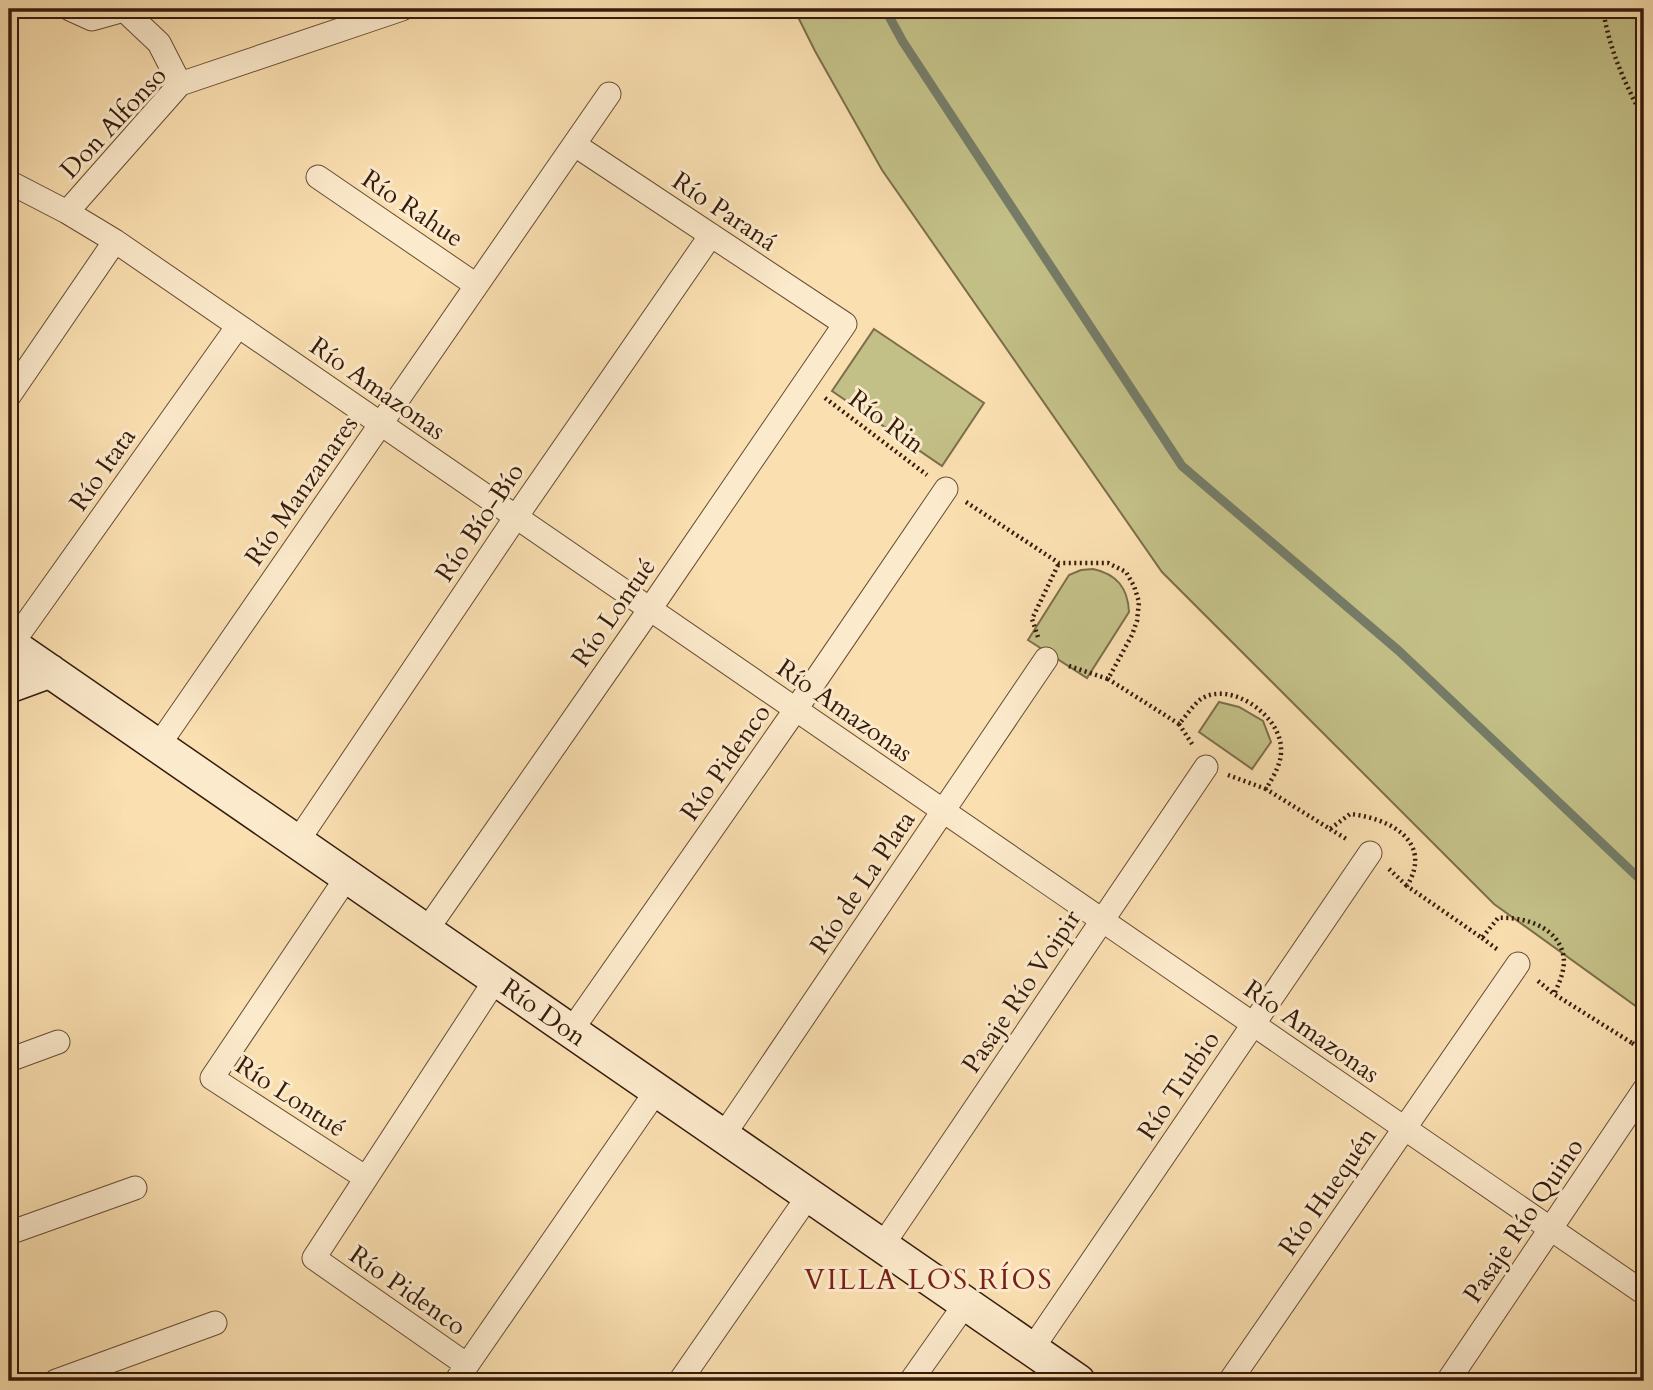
<svg xmlns="http://www.w3.org/2000/svg" width="1653" height="1390" viewBox="0 0 1653 1390" font-family="Cardo,serif">
<style>
.green{fill:#c3c087;stroke:#7c6e4a;stroke-width:2}
.lines{fill:none;stroke-linecap:round;stroke-linejoin:round}
.stream{stroke:#757c68;stroke-width:9}
.street-casing{stroke:#664c35;stroke-width:25}
.secondary-casing{stroke:#351b0c;stroke-width:36}
.path{stroke:#351b0c;stroke-width:4.5;stroke-dasharray:2 3.5;stroke-linecap:butt}
.street{stroke:#fceacc;stroke-width:23}
.secondary{stroke:#fceacc;stroke-width:33}
.labels{text-anchor:middle;stroke-width:6;stroke-linejoin:round;paint-order:stroke}
.street-label{font-size:26px;fill:#351b0c;stroke:#fceacc}
.neighbourhood-label{font-size:28px;letter-spacing:2px;fill:#7a1f14;stroke:#fceacc}
</style>
<rect width="100%" height="100%" fill="#fadfb0"/>
<filter id="stains"><feTurbulence type="fractalNoise" baseFrequency=".00286" numOctaves="4"/><feColorMatrix values="0 0 0 0 .2 0 0 0 0 .09 0 0 0 0 .02 0 0 0 .5 -.17"/></filter>
<radialGradient id="worn" r=".72"><stop offset=".6" stop-color="#630" stop-opacity="0"/><stop offset="1" stop-color="#630" stop-opacity=".3"/></radialGradient>
<!-- green -->
<path class="green" d="M794 9H1644V1012L1494 904 1162 572 882 170 815 51Z
M874 329 984 403 942 466 832 391Z
M1093 569C1117 574 1128 588 1129 612L1087 678 1028 640 1069 575 1081 570Z
M1219 702 1239 707 1263 721 1271 742 1252 769 1199 732Z"/>
<g class="lines">
<!-- stream -->
<path class="stream" d="M885 9 903 42 1182 466 1399 651 1644 883"/>
<!-- street casing -->
<g class="street-casing">
<path id="street" d="M70 9 92 19 124 10
M123 9 159 43 180 84
M318 177 476 285
M9 182 67 212 115 241 1644 1293
M67 212 180 84 402 9
M9 396 115 241
M11 645 238 326
M158 746 609 94
M297 842 516 517 711 235
M347 877 212 1078 366 1178
M426 931 650 609 845 324 575 145
M571 1031 796 709 946 489
M9 1060 58 1042
M723 1136 1046 659
M9 1233 135 1188
M882 1246 1206 767
M1032 1349 1370 853
M467 1365 314 1258 496 979
M56 1381 215 1323
M456 1381 657 1090
M680 1381 809 1195
M911 1381 966 1303
M1230 1381 1518 964
M1448 1381 1644 1090"/>
</g>
<!-- secondary casing -->
<g class="secondary-casing">
<path id="secondary" d="M9 643 1078 1381
M9 686 50 671"/>
</g>
<!-- path -->
<path class="path" d="M1603 9C1609 50 1625 83 1644 120
M825 398 927 475
M966 502 1059 563H1108L1126 572 1134 586 1139 602 1137 621 1132 635 1108 679 1179 724C1186 716 1193 705 1201 699 1231 680 1281 716 1281 749 1282 763 1273 777 1266 789L1330 829 1350 814C1389 818 1434 841 1407 886L1482 938 1498 918C1526 916 1564 929 1564 963 1563 974 1559 984 1554 994L1632 1043 1644 1042
M1038 637 1032 619 1059 563
M1069 666 1108 679
M1179 724 1194 747
M1228 775 1266 789
M1330 829 1348 840
M1389 869 1407 886
M1482 938 1498 950
M1538 981 1554 994
M1632 1043 1644 1051"/>
<!-- street -->
<use href="#street" class="street"/>
<!-- secondary -->
<use href="#secondary" class="secondary"/>
</g>
<g class="labels">
<!-- street labels -->
<g class="street-label">
<text transform="translate(113 122) rotate(-47)" y="9">Don Alfonso</text>
<text transform="translate(413 208) rotate(34)" y="9">Río Rahue</text>
<text transform="translate(725 211) rotate(34)" y="9">Río Paraná</text>
<text transform="translate(378 388) rotate(35)" y="9">Río Amazonas</text>
<text transform="translate(887 421) rotate(37)" y="9">Río Rin</text>
<text transform="translate(102 469) rotate(-55)" y="9">Río Itata</text>
<text transform="translate(301 490) rotate(-55)" y="9">Río Manzanares</text>
<text transform="translate(479 522) rotate(-56)" y="9">Río Bío-Bío</text>
<text transform="translate(613 612) rotate(-55)" y="9">Río Lontué</text>
<text transform="translate(845 710) rotate(35)" y="9">Río Amazonas</text>
<text transform="translate(725 762) rotate(-55)" y="9">Río Pidenco</text>
<text transform="translate(862 882) rotate(-56)" y="9">Río de La Plata</text>
<text transform="translate(1021 991) rotate(-56)" y="9">Pasaje Río Voipir</text>
<text transform="translate(544 1012) rotate(35)" y="9">Río Don</text>
<text transform="translate(1312 1031) rotate(35)" y="9">Río Amazonas</text>
<text transform="translate(1178 1085) rotate(-56)" y="9">Río Turbio</text>
<text transform="translate(291 1096) rotate(33)" y="9">Río Lontué</text>
<text transform="translate(1327 1191) rotate(-55)" y="9">Río Huequén</text>
<text transform="translate(1523 1220) rotate(-56)" y="9">Pasaje Río Quino</text>
<text transform="translate(408 1290) rotate(35)" y="9">Río Pidenco</text>
</g>
<!-- neighbourhood labels -->
<g class="neighbourhood-label">
<text x="929" y="1289">VILLA LOS RÍOS</text>
</g>
</g>
<!-- margin -->
<rect width="1653" height="1390" fill="none" stroke="#fadfb0" stroke-width="35"/>
<rect x="10" y="10" width="1632" height="1369" fill="none" stroke="#351b0c" stroke-width="3.5"/>
<rect x="18" y="18" width="1618" height="1355" fill="none" stroke="#351b0c" stroke-width="2"/>
<rect width="100%" height="100%" filter="url(#stains)"/>
<rect width="100%" height="100%" fill="url(#worn)"/>
</svg>
